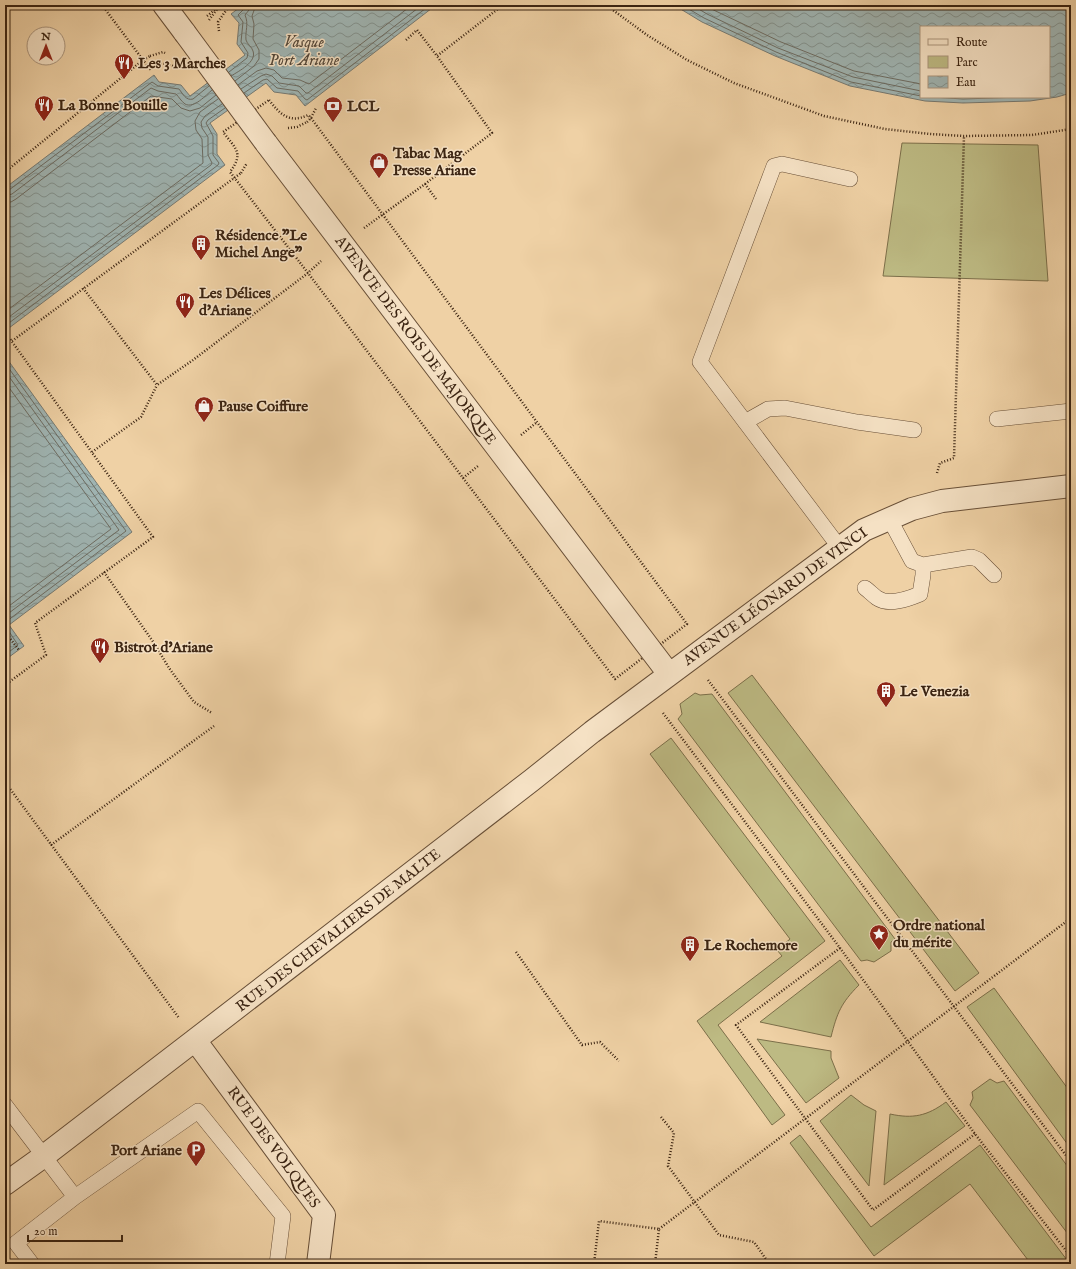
<svg xmlns="http://www.w3.org/2000/svg" width="1076" height="1269" viewBox="0 0 1076 1269" font-family="'IM FELL English',serif">
<style>
.green{fill:#bdba83;stroke:#7c6f4a}
.water{fill:url(#water-waves);stroke:#777a72;fill-rule:evenodd}
.lines{fill:none;stroke-linecap:round;stroke-linejoin:round}
.shore{stroke:#6d6c62;stroke-width:1}
.service-casing{stroke:#684f37;stroke-width:16}
.minor-casing{stroke:#684f37;stroke-width:24}
.path{stroke:#3b2412;stroke-width:2.5;stroke-dasharray:1 2;stroke-linecap:butt}
.service{stroke:#f5e1c4;stroke-width:15}
.minor{stroke:#f5e1c4;stroke-width:22}
.minor-bridge-casing{stroke:#684f37;stroke-width:24;stroke-linecap:butt}
.path-bridge{stroke:#3b2412;stroke-width:2.5;stroke-dasharray:1 2;stroke-linecap:butt}
.minor-bridge{stroke:#f5e1c4;stroke-width:22}
.labels{text-anchor:middle;stroke-width:3;stroke-linejoin:round;paint-order:stroke}
.poi-label{font-size:15px;font-weight:bold;fill:#3b2412;stroke:#f5e1c4;text-anchor:start}
.street-label{font-size:15px;fill:#3b2412;stroke:#f5e1c4}
.water-label{font-size:16px;font-style:italic;fill:#54483a;stroke:#f5e1c4}
</style>
<defs>
<pattern id="water-waves" width="16" height="10" patternUnits="userSpaceOnUse"><rect width="16" height="10" fill="#9fb4b2"/><path d="M0 5q4-4 8 0t8 0" fill="none" stroke="#83928f"/></pattern>
</defs>
<rect width="100%" height="100%" fill="#efd1a5"/>
<filter id="stains"><feTurbulence type="fractalNoise" baseFrequency=".005" numOctaves="4"/><feColorMatrix values="0 0 0 0 .2 0 0 0 0 .09 0 0 0 0 .02 0 0 0 .5 -.17"/></filter>
<radialGradient id="worn" r=".72"><stop offset=".6" stop-color="#630" stop-opacity="0"/><stop offset="1" stop-color="#630" stop-opacity=".3"/></radialGradient>
<!-- green -->
<path class="green" d="M902 143 1038 145 1048 281 883 276Z
M752 675 979 973 955 991 728 693Z
M695 693 700 695 712 694 895 939 891 942V951L874 962 867 960 861 961 678 719 682 714 680 704Z
M671 738 825 941 718 1025 785 1115 772 1125 697 1021 782 956 777 950 790 939 650 754Z
M840 960 859 985C841 1003 837 1013 831 1037L760 1022Z
M994 988 1071 1093V1149L967 1007Z
M757 1039 831 1051V1058L839 1078 806 1103Z
M990 1079 997 1083 1004 1081 1071 1171V1238L970 1105 973 1098 972 1092Z
M851 1095 864 1105 876 1111 869 1186 820 1121Z
M946 1102 965 1126 884 1185 890 1114C913 1119 927 1116 946 1102Z
M800 1135 871 1227 980 1145 1070 1264H1031L970 1184 874 1256 790 1143Z"/>
<!-- water -->
<path class="water" d="M243 5H436L305 106 296 95 274 92 266 83 210 123 217 134V154L225 165 5 331V188L154 75 159 82 181 85 190 96 245 55 237 44 239 23 231 14Z
M674 5H1071V93L1057 97 1030 101 963 103 925 101 850 86 775 56 702 22ZM921 27H1049V97H921Z
M5 356 132 532 9 625 24 646 5 660Z"/>
<g class="lines">
<!-- shore -->
<path class="shore" d="M682 5 704 18 776 52 851 82 921 96
M692 5 707 14 778 48 853 77 921 91
M703 5 781 42 854 71 921 84
M229 72 247 58 248 53 241 42 243 22 238 15 244 9 245 5
M231 76C239 71 257 62 253 51 252 47 247 44 246 40 245 31 249 24 245 15L249 10 250 5
M235 81 254 66 259 59V50L253 39 254 24 252 16 256 5
M238 85 257 71 266 68 274 70 282 78 300 80 309 84 412 5
M241 89 261 76 266 74 272 76 279 83 299 86 306 93H308L422 5
M244 93 263 80 267 79 277 88 298 91 305 99 307 100 430 5
M932 97 963 99 1021 97
M5 191 9 190 152 82 158 86 179 89C183 94 186 101 193 99L209 86
M5 196 12 194 151 88 158 91 176 94C179 97 181 101 185 104 194 109 206 95 212 90
M5 202H11L16 199 151 96 172 99 181 108 190 111 200 108 216 95
M5 312 203 163 202 139 196 130 195 121 200 112 218 99
M5 320 211 165 212 163 208 155V137L202 128 201 122 205 116 222 104
M5 326 218 165 219 163 213 155V136L206 123 208 120 225 108
M5 363 126 531 7 621 6 627 18 645 5 655
M5 371 119 530 5 616
M5 382 111 529 5 609"/>
<!-- service casing -->
<g class="service-casing">
<path id="service" d="M997 419 1071 411
M745 422 768 409 785 408 857 422 914 430
M889 518 912 561 923 565 972 557 979 560 994 575
M840 548 700 362 774 166 782 164 850 179
M865 588C869 591 873 595 877 598 889 606 908 599 920 594L923 575V565
M5 1105 75 1197
M32 1264 16 1243 75 1197 198 1111 283 1216 277 1264"/>
</g>
<!-- minor casing -->
<g class="minor-casing">
<path id="minor" d="M164 5 185 33
M266 143 669 674
M195 1040 324 1215 318 1264
M5 1184 44 1156 195 1040 532 780 592 732 864 530 912 509 942 501 1071 486"/>
</g>
<!-- path -->
<path class="path" d="M102 5 143 60 150 56
M606 5 647 35 687 60 734 83 824 116 885 129 930 134 964 136 1032 135 1071 129
M207 16 221 5
M219 31 218 22 227 9 223 5
M406 40 417 30 437 56 503 5
M269 100C280 114 289 124 308 115L311 118 687 624 615 679 308 273 230 172C244 153 236 149 223 132Z
M307 122 311 118 316 108
M5 172 143 60 150 69 162 63 173 66
M425 184 492 133 437 56
M364 228 425 184 436 199
M83 288 157 385 193 360 308 273 321 261
M5 332 153 537 35 623 46 655 5 685
M12 341 241 173
M521 435 536 423
M92 452 141 417 157 385
M937 473 940 463 954 458 964 136
M463 478 478 466
M104 572 154 643 169 668 194 702 212 713
M5 632 19 650
M708 680 1071 1162
M663 713 840 948 975 1134 1071 1257
M5 782 179 1018
M51 845 214 726
M840 948 736 1025 873 1210 975 1134
M516 952 582 1045 600 1042 619 1061
M661 1117 674 1133 668 1166 719 1235 754 1242 768 1262
M659 1229 1071 918
M594 1264 599 1221 659 1229
M655 1264 659 1229"/>
<!-- service -->
<use href="#service" class="service"/>
<!-- minor -->
<use href="#minor" class="minor"/>
<!-- minor-bridge casing -->
<g class="minor-bridge-casing">
<path id="minor-bridge" d="M185 33 266 143"/>
</g>
<!-- path-bridge -->
<path class="path-bridge" d="M209 20 218 8
M150 56 163 52 165 53
M288 128 297 127 307 122
M241 173 247 163"/>
<!-- minor-bridge -->
<use href="#minor-bridge" class="minor-bridge"/>
</g>
<!-- icons -->
<defs>
<g id="restaurant-pin" transform="scale(1)"><path d="M0 17L-7.5 6A9.5 9.5 0 1 1 7.5 6Z" fill="#8f2418" stroke="#f5e1c4"/><path d="M-5-6h1v4h1v-4h1v4h1v-4h1v5L-1.5 .5V6h-2V.5L-5-1ZM5-6V6H3V1.5H1.5Q1.5-4 5-6Z" fill="#fff"/></g>
<g id="bank-pin" transform="scale(1)"><path d="M0 17L-7.5 6A9.5 9.5 0 1 1 7.5 6Z" fill="#8f2418" stroke="#f5e1c4"/><path d="M-6-4H6V4H-6ZM0-2.3a2.3 2.3 0 1 0 0 4.6a2.3 2.3 0 1 0 0-4.6Z" fill="#fff"/></g>
<g id="shop-pin" transform="scale(1)"><path d="M0 17L-7.5 6A9.5 9.5 0 1 1 7.5 6Z" fill="#8f2418" stroke="#f5e1c4"/><path d="M-5-2.5h2.3a2.7 3.5 0 0 1 5.4 0H5L5.5 6h-11ZM-1.5-2.5h3a1.5 2.3 0 0 0-3 0Z" fill="#fff"/></g>
<g id="building-pin" transform="scale(1)"><path d="M0 17L-7.5 6A9.5 9.5 0 1 1 7.5 6Z" fill="#8f2418" stroke="#f5e1c4"/><path d="M-4-6H4V6H1V3H-1V6H-4ZM-2.5-4.3h1.7v1.8h-1.7ZM.8-4.3h1.7v1.8H.8ZM-2.5-1h1.7V.8h-1.7ZM.8-1h1.7V.8H.8Z" fill="#fff"/></g>
<g id="sight-pin" transform="scale(1)"><path d="M0 17L-7.5 6A9.5 9.5 0 1 1 7.5 6Z" fill="#8f2418" stroke="#f5e1c4"/><path d="M0-6L1.8-2.2L6-1.7L2.9 1.2L3.7 5.4L0 3.3L-3.7 5.4L-2.9 1.2L-6-1.7L-1.8-2.2Z" fill="#fff"/></g>
<g id="parking-pin" transform="scale(1)"><path d="M0 17L-7.5 6A9.5 9.5 0 1 1 7.5 6Z" fill="#8f2418" stroke="#f5e1c4"/><path d="M-3.5-5.5H1a3.5 3.5 0 0 1 0 7H-1V5.5H-3.5ZM-1-3.4V-.6H.8a1.4 1.4 0 0 0 0-2.8Z" fill="#fff"/></g>
</defs>
<g fill-rule="evenodd">
<use href="#restaurant-pin" x="124" y="63"/>
<use href="#restaurant-pin" x="44" y="105"/>
<use href="#bank-pin" x="333" y="106"/>
<use href="#shop-pin" x="379" y="162"/>
<use href="#building-pin" x="201" y="244"/>
<use href="#restaurant-pin" x="185" y="302"/>
<use href="#shop-pin" x="204" y="406"/>
<use href="#restaurant-pin" x="100" y="647"/>
<use href="#building-pin" x="886" y="691"/>
<use href="#sight-pin" x="879" y="934"/>
<use href="#building-pin" x="690" y="945"/>
<use href="#parking-pin" x="196" y="1150"/>
</g>
<g class="labels">
<!-- poi labels -->
<g class="poi-label">
<text x="138" y="68">Les 3 Marches</text>
<text x="58" y="110">La Bonne Bouille</text>
<text x="347" y="111">LCL</text>
<text x="393" y="158">Tabac Mag<tspan x="393" dy="17">Presse Ariane</tspan></text>
<text x="215" y="240">Résidence "Le<tspan x="215" dy="17">Michel Ange"</tspan></text>
<text x="199" y="298">Les Délices<tspan x="199" dy="17">d'Ariane</tspan></text>
<text x="218" y="411">Pause Coiffure</text>
<text x="114" y="652">Bistrot d'Ariane</text>
<text x="900" y="696">Le Venezia</text>
<text x="893" y="930">Ordre national<tspan x="893" dy="17">du mérite</tspan></text>
<text x="704" y="950">Le Rochemore</text>
<text x="182" y="1155" text-anchor="end">Port Ariane</text>
</g>
<!-- street labels -->
<g class="street-label">
<text transform="translate(416 340) rotate(53)" y="5">AVENUE DES ROIS DE MAJORQUE</text>
<text transform="translate(775 596) rotate(-36)" y="5">AVENUE LÉONARD DE VINCI</text>
<text transform="translate(338 930) rotate(-38)" y="5">RUE DES CHEVALIERS DE MALTE</text>
<text transform="translate(274 1147) rotate(54)" y="5">RUE DES VOLQUES</text>
</g>
<!-- water labels -->
<g class="water-label">
<text x="304" y="47">Vasque<tspan x="304" dy="18">Port Ariane</tspan></text>
</g>
</g>
<!-- margin -->
<rect width="1076" height="1269" fill="none" stroke="#efd1a5" stroke-width="20"/>
<rect x="6" y="6" width="1064" height="1257" fill="none" stroke="#3b2412" stroke-width="2"/>
<rect x="10" y="10" width="1056" height="1249" fill="none" stroke="#3b2412"/>
<!-- legend -->
<rect x="920" y="26" width="130" height="72" fill="#f5e1c4" stroke="#ab957d"/>
<rect x="928" y="39" width="20" height="6" fill="#f5e1c4" stroke="#ab957d"/>
<text x="956" y="46" font-size="12" fill="#3b2412">Route</text>
<rect x="928" y="56" width="20" height="12" fill="#bdba83" stroke="#ab957d"/>
<text x="956" y="66" font-size="12" fill="#3b2412">Parc</text>
<rect x="928" y="76" width="20" height="12" fill="url(#water-waves)" stroke="#ab957d"/>
<text x="956" y="86" font-size="12" fill="#3b2412">Eau</text>
<!-- north arrow -->
<g transform="translate(46 46)"><circle r="19" fill="#f5e1c4" stroke="#ab957d"/>
<path d="M0-3L7 15L0 10L-7 15Z" fill="#8f2418"/>
<text y="-6" font-size="11" font-weight="bold" text-anchor="middle" fill="#3b2412">N</text>
</g>
<!-- scale -->
<path d="M28 1235v6h94v-6" fill="none" stroke="#3b2412" stroke-width="2"/>
<text x="34" y="1235" font-size="12" fill="#3b2412" stroke="#f5e1c4" stroke-width="3" paint-order="stroke">20 m</text>
<rect width="100%" height="100%" filter="url(#stains)"/>
<rect width="100%" height="100%" fill="url(#worn)"/>
</svg>
